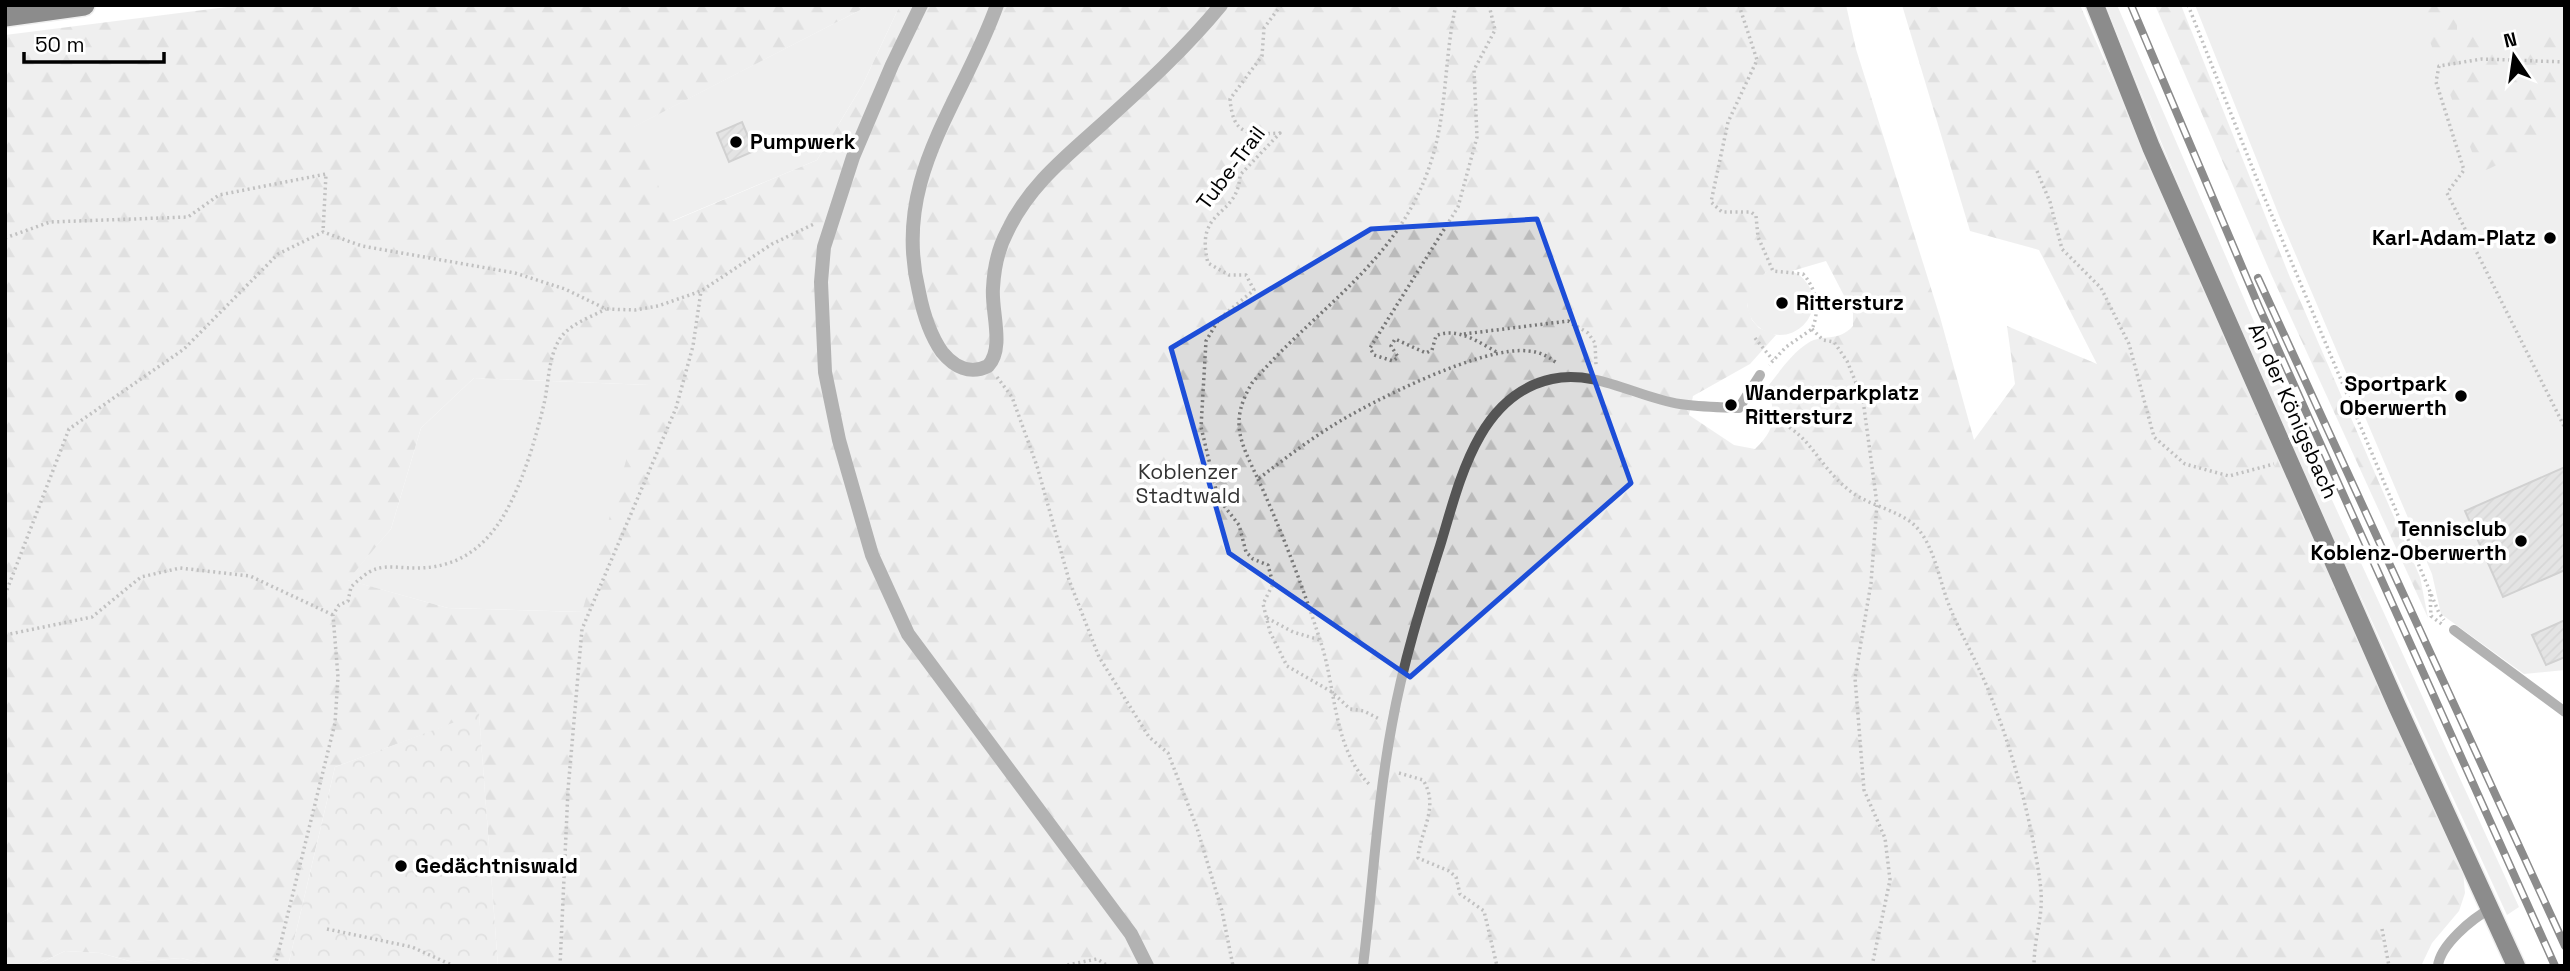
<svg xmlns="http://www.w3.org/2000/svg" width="2570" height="971" viewBox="0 0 2570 971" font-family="'Space Grotesk',sans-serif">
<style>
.grass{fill:#dcdcdc}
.forest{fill:url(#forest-firs);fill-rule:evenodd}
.park{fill:url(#park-crowns)}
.building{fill:url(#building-hatch);stroke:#999;stroke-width:2}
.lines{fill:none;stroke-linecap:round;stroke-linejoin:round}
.primary-casing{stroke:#dbdbdb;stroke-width:21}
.highway-casing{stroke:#dbdbdb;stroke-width:24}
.path{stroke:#777;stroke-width:3.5;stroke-dasharray:2 3.5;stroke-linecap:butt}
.lane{stroke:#555;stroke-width:10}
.street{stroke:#555;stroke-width:14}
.primary{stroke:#000;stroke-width:18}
.highway{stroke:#000;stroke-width:21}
.rail-casing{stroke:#000;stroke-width:8}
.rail{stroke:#fff;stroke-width:5;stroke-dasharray:16;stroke-linecap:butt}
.marked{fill:none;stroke:#1d4ed8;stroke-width:5;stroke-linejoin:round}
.poi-dot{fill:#000;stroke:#fff;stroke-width:2.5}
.labels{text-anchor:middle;stroke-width:7;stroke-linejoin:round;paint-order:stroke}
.poi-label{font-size:21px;font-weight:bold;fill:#000;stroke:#fff;text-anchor:start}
.street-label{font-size:21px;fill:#000;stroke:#fff}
.park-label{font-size:21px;fill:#333;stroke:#fff}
</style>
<defs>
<pattern id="forest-firs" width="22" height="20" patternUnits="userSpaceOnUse" patternTransform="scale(1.75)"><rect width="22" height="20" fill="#dcdcdc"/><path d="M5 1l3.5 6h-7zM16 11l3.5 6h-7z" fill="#bbb"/></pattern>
<pattern id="park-crowns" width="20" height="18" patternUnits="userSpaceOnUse" patternTransform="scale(1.75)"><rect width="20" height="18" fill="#dcdcdc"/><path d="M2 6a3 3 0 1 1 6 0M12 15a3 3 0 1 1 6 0" fill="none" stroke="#bbb"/></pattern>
<pattern id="building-hatch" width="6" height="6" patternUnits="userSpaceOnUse" patternTransform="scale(1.75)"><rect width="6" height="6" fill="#c4c4c4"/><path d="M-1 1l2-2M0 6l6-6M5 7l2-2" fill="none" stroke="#a7a7a7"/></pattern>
</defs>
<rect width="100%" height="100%" fill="#fff"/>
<!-- grass -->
<path class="grass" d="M870 5H900L863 84 817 160 672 221 633 127Z
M2106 5H2117L2316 465 2519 907 2507 915C2369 614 2227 314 2106 5Z
M2195 5H2565V670L2524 674 2441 614 2432 574 2280 218Z
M1747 302a33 33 0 1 1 66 0a33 33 0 1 1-66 0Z
M474 378 649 385 583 612 448 608 347 580 391 529 421 428Z
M65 951 100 953 133 962 181 958 213 966H34Z"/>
<!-- forest -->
<path class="forest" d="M243 5H870L634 127 673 221 817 160 863 84 900 5H1846L1856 49 1940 317 1974 440 2015 384 2007 326 2097 364 2039 250 1970 231 1902 5H2080L2463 871 2465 893 2459 911 2432 943 2421 966H498L479 714 335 767 288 966H213L181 958 133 962 100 953 65 951 34 966H5V35ZM1826 261 1853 313V326C1837 343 1824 333 1808 343 1792 353 1780 371 1769 385 1773 415 1779 426 1755 449L1734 445 1689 415 1693 396 1750 364 1776 335 1759 328 1752 320 1747 305 1751 287 1766 272 1792 271ZM474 378 648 385 582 612 448 608 348 580 391 529 421 428Z
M2155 5H2181L2289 275 2420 577 2428 618 2271 274Z
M2416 5H2457V32L2565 30V133L2480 173Z"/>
<!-- park -->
<path class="park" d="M479 713 498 966H288L335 767Z"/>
<!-- building -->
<path class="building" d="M742 122 754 151 729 162 717 133Z
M2565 467V570L2503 597 2465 511Z
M2565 620V657L2546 665 2532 635Z"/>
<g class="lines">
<!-- primary casing -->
<g class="primary-casing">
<path id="primary" d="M2095 5 2151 147 2397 706 2516 966"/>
</g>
<!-- highway casing -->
<g class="highway-casing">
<path id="highway" d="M5 16 84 5"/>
</g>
<!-- path -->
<path class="path" d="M1281 5 1264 28 1262 56 1230 99C1233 135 1247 135 1280 133L1240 175C1238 219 1194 207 1208 263L1229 275H1246L1254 290 1219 319 1206 341 1201 427 1218 498 1239 525 1246 552 1253 559 1268 565 1273 584 1263 604 1270 632 1287 666 1332 692 1350 709 1364 711 1381 720
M1456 5C1445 52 1447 102 1435 148 1406 259 1321 302 1252 383 1229 422 1240 441 1258 479 1282 461 1306 442 1332 426 1372 401 1483 345 1529 351 1541 352 1549 357 1558 364
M1489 5 1495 30 1474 70 1477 137 1458 207 1370 348 1374 355 1393 361 1398 357 1391 346 1395 339 1426 353 1432 350 1436 336C1456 326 1481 343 1498 353
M1739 5 1757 60 1728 122 1711 202 1722 212H1751L1756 216 1758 237 1773 271 1803 274C1817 289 1820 311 1812 329L1786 347 1769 365
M2188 5 2260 187 2439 613 2444 620
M2565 62 2482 59 2439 66 2436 82 2464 170 2447 193 2565 428
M2037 171 2050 202 2062 249 2101 288 2129 344 2154 437 2185 464 2229 476 2274 464
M5 238 50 222 188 217 219 195 326 174 323 232
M1812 329 1823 340 1834 342 1847 361 1863 400 1877 504 1871 583 1855 678 1864 790 1885 838 1890 880 1872 966
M1464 334 1568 321 1588 333 1595 343 1596 365
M1755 338 1773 360
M997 377 1012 397 1037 466 1069 580 1099 657 1149 737 1168 753 1197 828 1222 911 1233 966
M1754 412C1813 428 1810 459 1850 491 1868 505 1894 509 1912 523 1935 542 1939 583 1951 610 1963 639 1980 667 1991 697 2013 752 2032 823 2040 882 2045 916 2034 933 2034 966
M1258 479C1282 532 1303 587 1321 643 1336 688 1333 748 1369 784
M2430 594 2431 616 2443 625
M5 595 69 429 184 349 278 254 323 232 362 246 515 273 565 289 606 309 635 310 658 306 701 291 772 244 814 224
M1267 618 1293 632 1320 640
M5 635 92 617 141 577 180 568 250 576 333 615
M1399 773 1423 780C1440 807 1420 831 1418 858L1449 871 1456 877 1460 894 1484 911 1497 966
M327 929 412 947 454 966
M2382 929 2389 966
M275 966 335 723 338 677 333 615 339 605 348 601 351 587C357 581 368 571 376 569 387 565 402 568 413 568 455 569 483 550 504 515 523 482 535 441 544 404 549 382 548 356 561 337 572 323 591 317 606 309
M560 966 568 790 582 629 676 408 693 346 701 291
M1062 966 1097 959 1108 966"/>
<!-- lane -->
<path class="lane" d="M2454 630 2565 712
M1363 966C1373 885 1377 804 1392 724 1403 663 1421 605 1440 546 1459 484 1477 395 1552 379 1595 369 1639 398 1680 404 1699 407 1719 407 1739 408L1760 375
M2438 966C2440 945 2473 918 2490 909"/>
<!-- street -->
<path class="street" d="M921 5 892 65 853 157 824 247 821 282 825 372 839 440 872 555 908 634 1131 934 1147 966
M997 5C961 106 891 178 919 292 923 312 930 335 942 352 954 367 970 375 988 366 1005 348 991 311 993 288 994 269 998 249 1007 232 1028 187 1064 158 1101 125 1143 87 1185 49 1221 5"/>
<!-- primary -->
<use href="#primary" class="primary"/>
<!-- highway -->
<use href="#highway" class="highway"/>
<!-- rail casing -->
<g class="rail-casing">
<path id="rail" d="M2131 5 2259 307 2555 966
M2258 278 2565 946"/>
</g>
<!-- rail -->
<use href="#rail" class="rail"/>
</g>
<!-- marked area -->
<path d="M0 0H2570V971H0ZM1537 219 1631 483 1410 677 1229 553 1171 348 1371 229Z" fill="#fff" fill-opacity=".55" fill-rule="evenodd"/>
<path class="marked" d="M1537 219 1631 483 1410 677 1229 553 1171 348 1371 229Z"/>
<!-- markers -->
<g class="poi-dot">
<circle cx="736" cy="142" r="7"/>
<circle cx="2550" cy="238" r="7"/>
<circle cx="1782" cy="303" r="7"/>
<circle cx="2461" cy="396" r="7"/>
<circle cx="1731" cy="405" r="7"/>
<circle cx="2521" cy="541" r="7"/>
<circle cx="401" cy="866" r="7"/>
</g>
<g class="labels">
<!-- poi labels -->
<g class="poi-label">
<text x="750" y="149">Pumpwerk</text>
<text x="2536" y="245" text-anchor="end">Karl-Adam-Platz</text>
<text x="1796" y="310">Rittersturz</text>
<text x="2447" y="391" text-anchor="end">Sportpark<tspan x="2447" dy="24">Oberwerth</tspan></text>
<text x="1745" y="400">Wanderparkplatz<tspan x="1745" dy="24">Rittersturz</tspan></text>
<text x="2507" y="536" text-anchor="end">Tennisclub<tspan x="2507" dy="24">Koblenz-Oberwerth</tspan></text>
<text x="415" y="873">Gedächtniswald</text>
</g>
<!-- street labels -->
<g class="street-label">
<text transform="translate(1231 168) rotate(-53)" y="7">Tube-Trail</text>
<text transform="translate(2293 411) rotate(66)" y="7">An der Königsbach</text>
</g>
<!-- park labels -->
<g class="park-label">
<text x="1188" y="479">Koblenzer<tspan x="1188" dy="24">Stadtwald</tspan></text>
</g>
</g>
<!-- border -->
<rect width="2570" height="971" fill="none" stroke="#000000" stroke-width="14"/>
<!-- north arrow -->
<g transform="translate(2514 56) rotate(347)" stroke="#ffffff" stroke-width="5" paint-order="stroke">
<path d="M0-5L12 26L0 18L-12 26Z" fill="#000000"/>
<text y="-10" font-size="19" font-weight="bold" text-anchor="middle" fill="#000000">N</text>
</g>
<!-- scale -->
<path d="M24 52v10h140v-10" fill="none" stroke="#000000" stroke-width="3.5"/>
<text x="35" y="52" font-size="21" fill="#000000" stroke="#ffffff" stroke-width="5" paint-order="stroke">50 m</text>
</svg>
